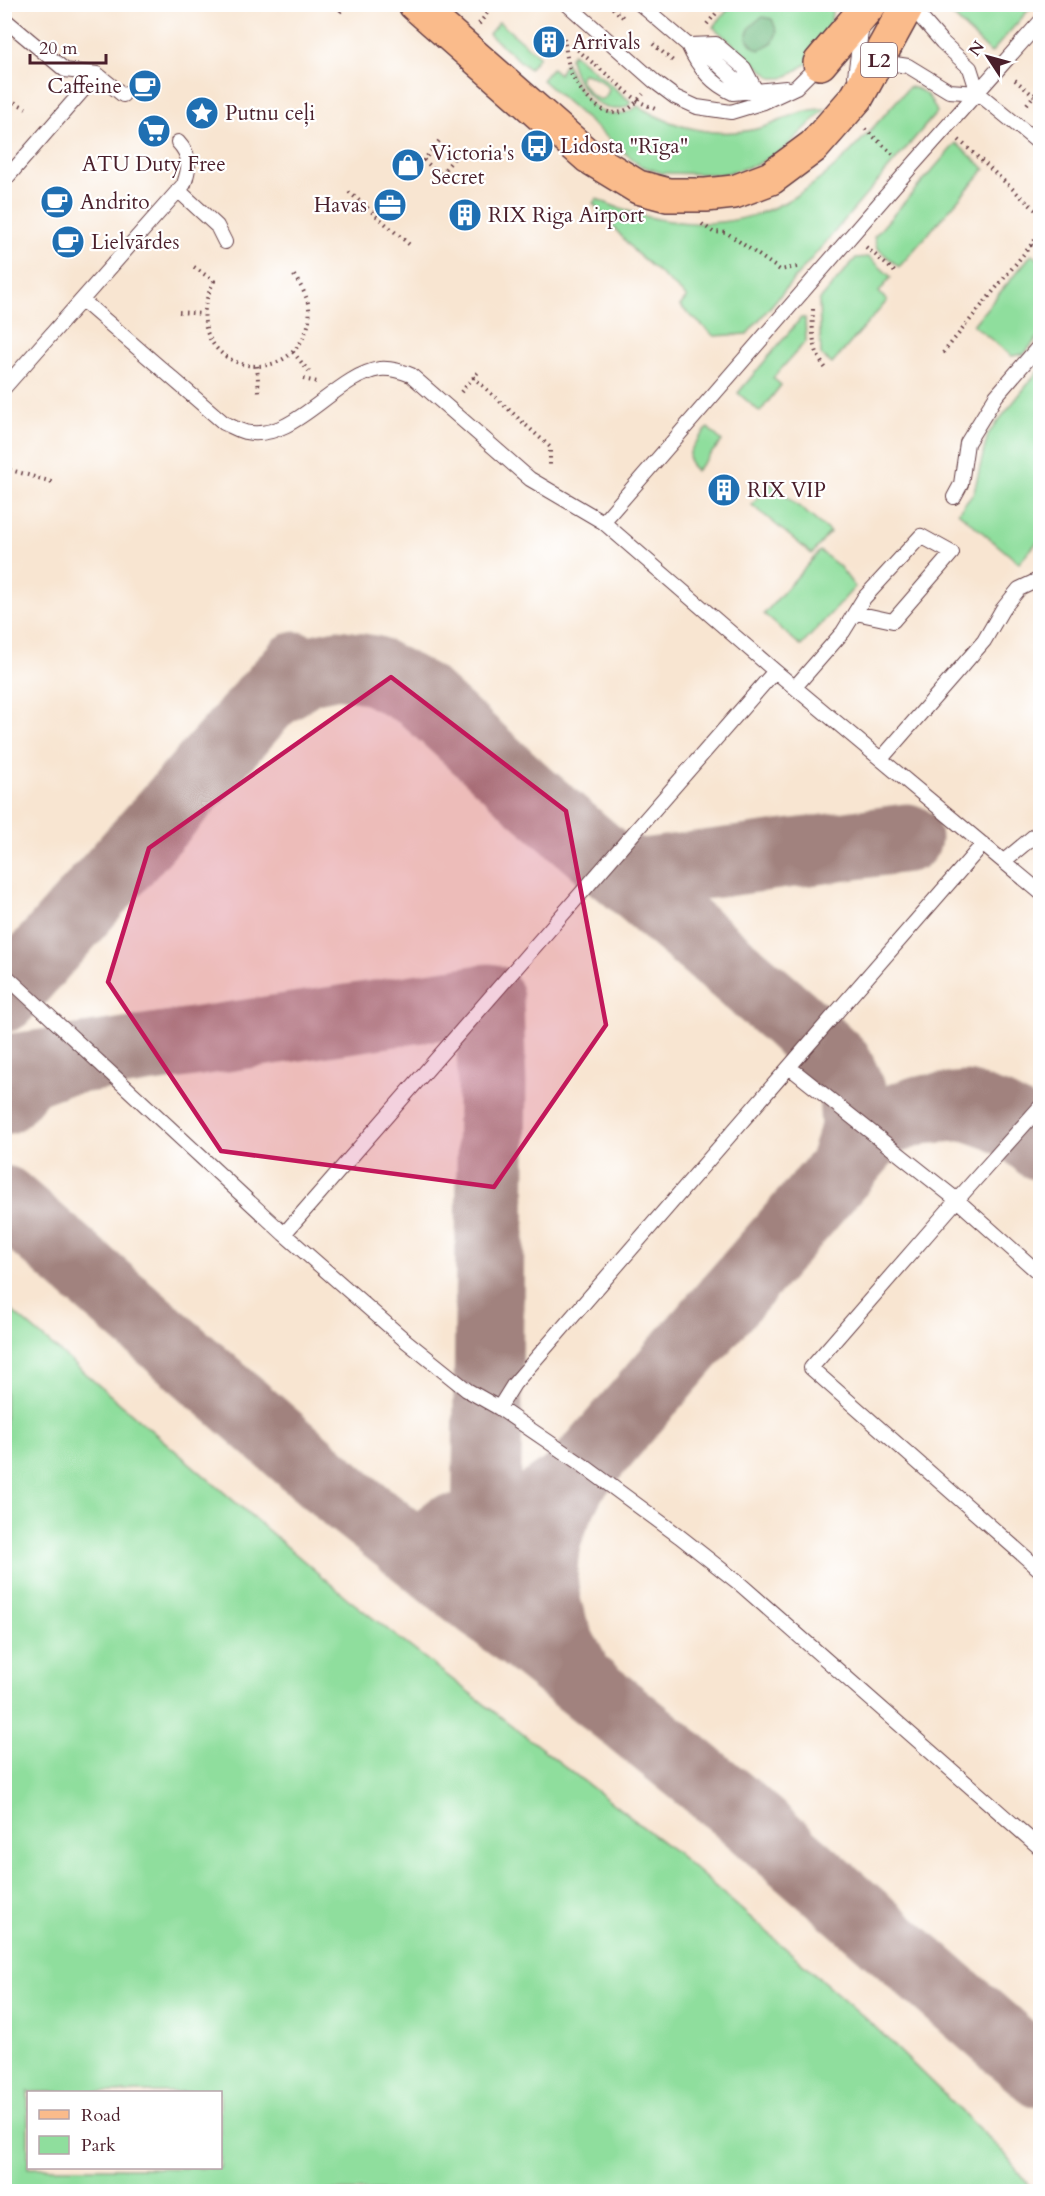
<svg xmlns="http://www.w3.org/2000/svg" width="1045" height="2196" viewBox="0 0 1045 2196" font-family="Cardo,serif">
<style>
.green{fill:#8fde9d;stroke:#6c7e64;stroke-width:1.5;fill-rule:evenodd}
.forest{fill:#73bd84;stroke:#5e6e58;stroke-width:1.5}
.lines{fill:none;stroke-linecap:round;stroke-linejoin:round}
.taxiway{stroke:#a1827e;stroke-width:69}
.service-casing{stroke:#643d44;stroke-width:16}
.primary-casing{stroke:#643d44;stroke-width:36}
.path{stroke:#643d44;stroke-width:4;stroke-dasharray:1.5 4.5;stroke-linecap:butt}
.service{stroke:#fff;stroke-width:14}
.primary{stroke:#fabb8b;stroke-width:33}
.marked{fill:#c2185b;fill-opacity:0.2;stroke:#c2185b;stroke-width:4.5;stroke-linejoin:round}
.labels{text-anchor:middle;stroke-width:4.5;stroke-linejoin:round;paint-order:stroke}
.shield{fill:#fff;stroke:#80626b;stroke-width:1.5}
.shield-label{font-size:20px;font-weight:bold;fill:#4a1f2b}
.poi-label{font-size:21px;fill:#4a1f2b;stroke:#fff;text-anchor:start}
</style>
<rect width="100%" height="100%" fill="#fff"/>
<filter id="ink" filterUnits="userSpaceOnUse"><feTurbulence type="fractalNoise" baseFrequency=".0167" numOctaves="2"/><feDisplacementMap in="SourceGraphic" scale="12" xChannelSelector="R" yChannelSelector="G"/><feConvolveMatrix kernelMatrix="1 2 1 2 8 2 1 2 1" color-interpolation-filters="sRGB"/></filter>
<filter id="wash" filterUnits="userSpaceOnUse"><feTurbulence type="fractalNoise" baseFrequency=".008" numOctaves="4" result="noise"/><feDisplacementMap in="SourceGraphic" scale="24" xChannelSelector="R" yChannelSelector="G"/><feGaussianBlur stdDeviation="1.35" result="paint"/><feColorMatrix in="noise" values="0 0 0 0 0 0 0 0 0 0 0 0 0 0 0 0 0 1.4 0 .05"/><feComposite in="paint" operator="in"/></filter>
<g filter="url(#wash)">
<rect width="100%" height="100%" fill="#f8e5d1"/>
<!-- green -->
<path class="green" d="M732 5H833L830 27 808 63 791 74 783 78H772L713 27Z
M945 5 1033 4V5L991 53 944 7Z
M499 22 539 56 529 69 489 34Z
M573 53 631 102 629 105C601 121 574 84 570 58ZM584 74C594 76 603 80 609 89 603 113 585 89 580 79L581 75Z
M566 62C577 92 602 132 638 106 676 130 724 140 767 126 786 119 804 108 825 109L783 150 756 165 723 174 662 173 639 165 542 80 552 68 559 74Z
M909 87C925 89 931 98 937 112L747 334 714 336 680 306 687 297 634 251 593 203 597 199C660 228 732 235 794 197 840 170 874 126 909 87Z
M956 143 985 169 899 267 877 248 874 237Z
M1032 254 1039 260 1040 258V335L1024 354 1012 356 973 325Z
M869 257 891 277 879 292 887 301 832 364 821 355 819 301 856 258Z
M801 318H805L806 341 773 378 781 385 760 412 738 393Z
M1040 369V539L1019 563 958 512 974 492 988 434Z
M708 428 722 441 696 471C679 456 698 440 708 428Z
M770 483 830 532 812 554 752 505Z
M820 551 839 566 855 587 801 646 764 614Z
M5 1305 347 1598 678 1854 872 2024 1005 2154 1033 2191H5ZM28 2092H220V2168H28Z"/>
<!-- forest -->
<path class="forest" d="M762 17 772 19 777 32 773 42 759 50C739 39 747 27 762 17Z"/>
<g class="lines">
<!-- taxiway -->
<path class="taxiway" d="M264 701 305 671 338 664 373 670 420 695 528 794 790 1018 838 1063 853 1095 855 1129 841 1171
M606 864 643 873 907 838
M4 998 296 666
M58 1062 489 998 492 1083 486 1544C493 1578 503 1605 524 1633
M4 1069 58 1062 26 1074 4 1100
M4 1200 347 1499 625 1717 731 1803 1040 2073
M446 1530C495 1532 535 1509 573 1480L882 1123 920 1110 967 1106 998 1117 1021 1129 1040 1146
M572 1664C550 1631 539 1589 545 1549 549 1525 562 1502 573 1480"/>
</g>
</g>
<g filter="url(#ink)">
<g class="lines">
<!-- service casing -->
<g class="service-casing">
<path id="service" d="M567 4 655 82 675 97 697 107 731 112 764 102 796 87 820 63
M640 4 688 45 708 55 734 79 756 91
M909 4 942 42 970 68 978 93 1040 144
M4 19 65 70 97 74 123 95
M688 45C697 65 711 84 733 93L786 88
M690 45 716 44 744 68 756 91
M876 65 895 64 908 66 949 91 978 93
M855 76 862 24
M4 181 97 74
M178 190 217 226 225 242
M82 300 224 423C231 426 238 430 245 432 295 443 334 376 380 369 391 368 401 371 411 375L530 479 603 522 775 671 1040 892
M4 388 184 184C190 167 191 156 178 142
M954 497 961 484 967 443 996 396 1040 345
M603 522 910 168 1040 22
M795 687 843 632 864 598 921 536 952 553 893 621 856 613
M881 759 984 641 1002 610 1019 589 1040 579
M983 844 789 1067 957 1200 1040 1274
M1004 861 1040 831
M4 974 284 1234 406 1341 467 1390 499 1408
M789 1067 514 1384 499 1408 584 1466 679 1536 740 1584 1040 1848
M1040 1107 957 1200 811 1368 1040 1570
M284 1234 775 671"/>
</g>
<!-- primary casing -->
<g class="primary-casing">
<path id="primary" d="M415 4 589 157 638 187 668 195H706L734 192 771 178 814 146 857 97 908 4
M820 63 870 4"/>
</g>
<!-- path -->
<path class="path" d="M608 4 625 19
M493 8 495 4
M340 12 346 4
M479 24 488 12
M707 24 724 4
M564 38C566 50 567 63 572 75 580 93 604 122 626 110 633 107 638 100 643 94
M653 44 673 61
M573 46 638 101 655 109
M1015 80 1034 96
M4 97 26 108
M1027 104 1040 88
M865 129 895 156
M959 140 1040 214
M439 141 424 160 440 175 456 156
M349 192 411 246
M702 224 713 232 727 233 780 270 797 267
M1031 245 1040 253
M866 247 895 272
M194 267 214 281C172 362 282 399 307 329 314 308 305 291 293 274
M813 309C812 334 812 351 827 370
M179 312 203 314
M293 352 311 374
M943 353 1040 234
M257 366 259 394
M473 377 550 447V468
M303 379 317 382
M461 392 479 371
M4 468 52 482"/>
<!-- service -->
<use href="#service" class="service"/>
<!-- primary -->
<use href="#primary" class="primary"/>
</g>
</g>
<!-- marked area -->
<path class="marked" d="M391 677 566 811 606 1025 494 1187 221 1151 108 982 149 848Z"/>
<!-- icons -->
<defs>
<g id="building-disc" transform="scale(1.725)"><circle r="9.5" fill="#1f6fb2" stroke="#fff"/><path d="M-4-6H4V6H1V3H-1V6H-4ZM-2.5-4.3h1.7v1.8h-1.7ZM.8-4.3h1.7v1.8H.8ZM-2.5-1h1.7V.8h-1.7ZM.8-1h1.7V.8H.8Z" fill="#fff"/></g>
<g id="cafe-disc" transform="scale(1.725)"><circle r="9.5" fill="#1f6fb2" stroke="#fff"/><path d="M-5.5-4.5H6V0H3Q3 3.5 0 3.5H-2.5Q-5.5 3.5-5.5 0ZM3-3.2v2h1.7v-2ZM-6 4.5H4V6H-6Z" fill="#fff"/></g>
<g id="sight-disc" transform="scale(1.725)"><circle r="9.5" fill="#1f6fb2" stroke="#fff"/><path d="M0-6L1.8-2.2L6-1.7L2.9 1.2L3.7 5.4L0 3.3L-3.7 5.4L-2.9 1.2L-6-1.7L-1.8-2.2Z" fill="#fff"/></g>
<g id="supermarket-disc" transform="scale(1.725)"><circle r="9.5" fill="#1f6fb2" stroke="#fff"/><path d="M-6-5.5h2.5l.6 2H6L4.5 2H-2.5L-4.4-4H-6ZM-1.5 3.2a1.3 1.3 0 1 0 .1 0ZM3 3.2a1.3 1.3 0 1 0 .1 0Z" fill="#fff"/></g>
<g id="bus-disc" transform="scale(1.725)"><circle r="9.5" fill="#1f6fb2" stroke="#fff"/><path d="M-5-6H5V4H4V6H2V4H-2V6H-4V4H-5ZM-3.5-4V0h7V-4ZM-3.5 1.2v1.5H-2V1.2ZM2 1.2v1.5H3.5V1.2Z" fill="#fff"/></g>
<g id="shop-disc" transform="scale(1.725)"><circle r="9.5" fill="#1f6fb2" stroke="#fff"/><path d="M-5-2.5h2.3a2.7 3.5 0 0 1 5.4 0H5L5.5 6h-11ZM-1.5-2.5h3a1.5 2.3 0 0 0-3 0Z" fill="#fff"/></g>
<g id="office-disc" transform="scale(1.725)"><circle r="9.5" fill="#1f6fb2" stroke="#fff"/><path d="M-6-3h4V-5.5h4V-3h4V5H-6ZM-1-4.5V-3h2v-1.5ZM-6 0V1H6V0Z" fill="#fff"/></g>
</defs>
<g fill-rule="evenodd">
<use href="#building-disc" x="549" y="42"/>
<use href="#cafe-disc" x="145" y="86"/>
<use href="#sight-disc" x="202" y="113"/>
<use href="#supermarket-disc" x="154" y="131"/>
<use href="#bus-disc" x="537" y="146"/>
<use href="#shop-disc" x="408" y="165"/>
<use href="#cafe-disc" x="57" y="202"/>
<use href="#office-disc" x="390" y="205"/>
<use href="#building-disc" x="465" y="215"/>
<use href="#cafe-disc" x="68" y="242"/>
<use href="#building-disc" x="724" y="490"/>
</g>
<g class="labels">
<!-- shield labels -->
<rect class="shield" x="861" y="43" width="36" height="34" rx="4.5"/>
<g class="shield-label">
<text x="879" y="67">L2</text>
</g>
<!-- poi labels -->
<g class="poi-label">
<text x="572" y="49">Arrivals</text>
<text x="122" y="93" text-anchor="end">Caffeine</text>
<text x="225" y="120">Putnu ceļi</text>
<text x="560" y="153">Lidosta "Rīga"</text>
<text x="431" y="160">Victoria's<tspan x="431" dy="24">Secret</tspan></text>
<text x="154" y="171" text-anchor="middle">ATU Duty Free</text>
<text x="80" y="209">Andrito</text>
<text x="367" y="212" text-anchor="end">Havas</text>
<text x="488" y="222">RIX Riga Airport</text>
<text x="91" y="249">Lielvārdes</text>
<text x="747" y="497">RIX VIP</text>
</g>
</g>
<!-- margin -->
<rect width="1045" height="2196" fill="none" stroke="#fff" stroke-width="24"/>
<!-- legend -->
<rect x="27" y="2091" width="195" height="78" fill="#ffffff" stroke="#b7a5aa" stroke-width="1.5"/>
<rect x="39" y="2110" width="30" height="9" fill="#fabb8b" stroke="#b7a5aa" stroke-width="1.5"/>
<text x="81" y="2121" font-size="18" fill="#4a1f2b">Road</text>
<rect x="39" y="2136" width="30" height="18" fill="#8fde9d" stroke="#b7a5aa" stroke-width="1.5"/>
<text x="81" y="2151" font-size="18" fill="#4a1f2b">Park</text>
<!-- north arrow -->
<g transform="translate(988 57) rotate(306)" stroke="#ffffff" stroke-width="4.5" paint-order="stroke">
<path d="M0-4.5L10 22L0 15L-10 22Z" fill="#4a1f2b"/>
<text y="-9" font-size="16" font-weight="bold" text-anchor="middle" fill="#4a1f2b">N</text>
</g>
<!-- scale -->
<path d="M30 54v9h76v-9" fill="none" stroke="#4a1f2b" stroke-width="3"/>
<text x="39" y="54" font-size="18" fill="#4a1f2b" stroke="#ffffff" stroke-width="4.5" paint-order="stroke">20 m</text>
</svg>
